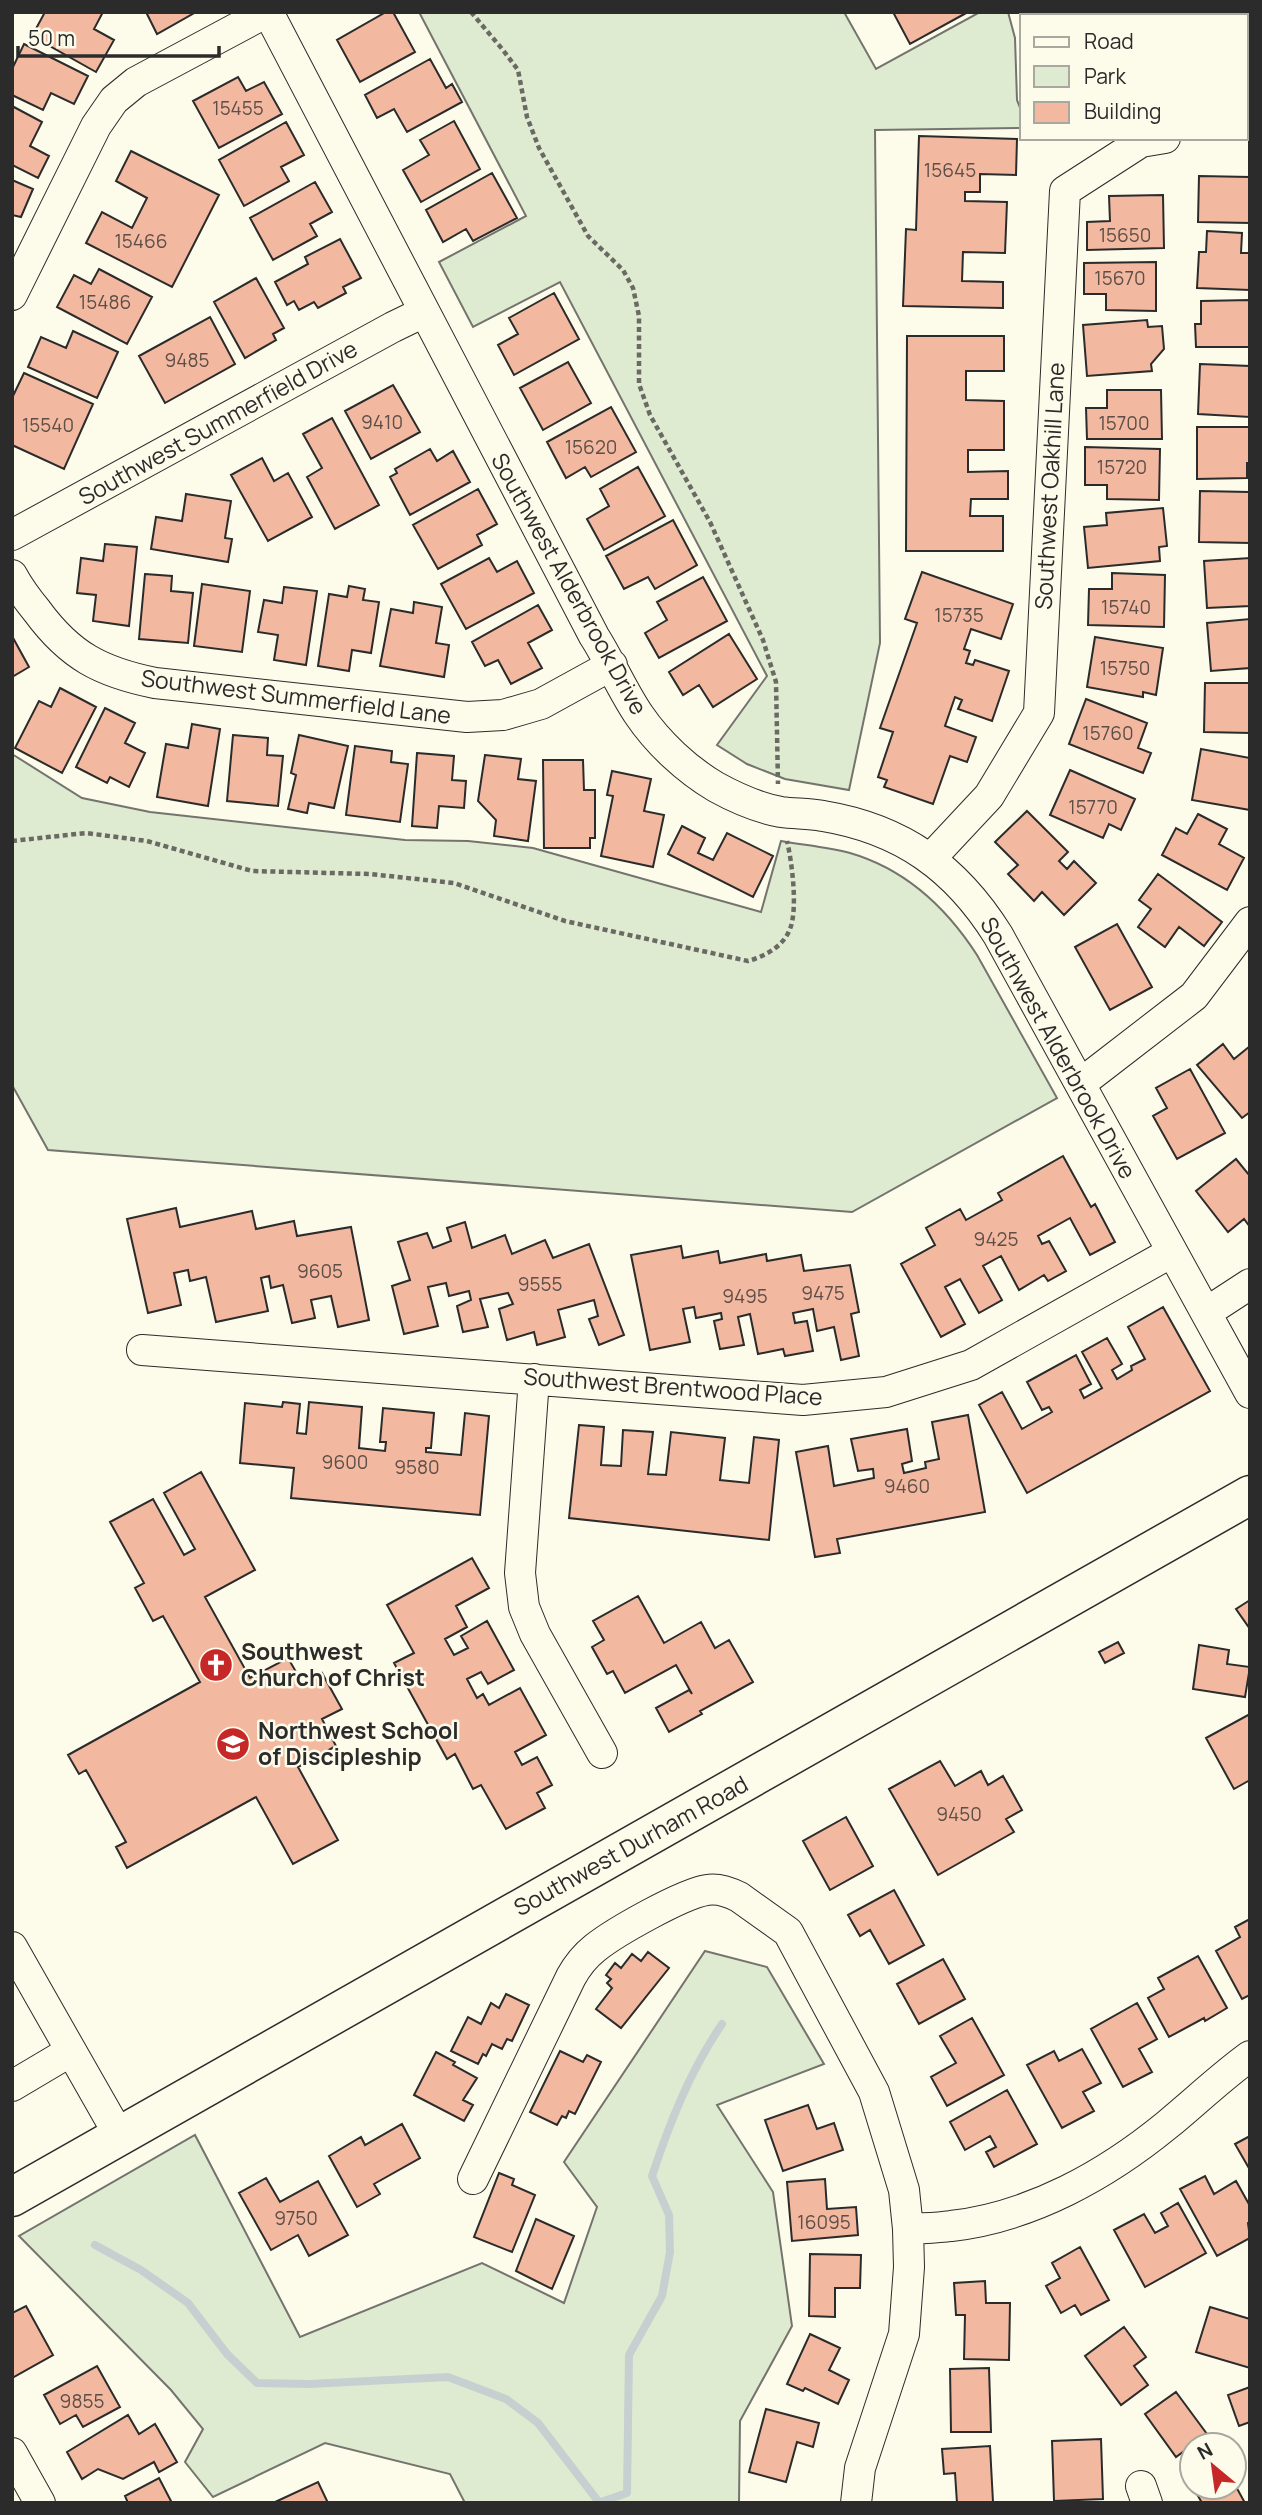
<svg xmlns="http://www.w3.org/2000/svg" width="1262" height="2515" viewBox="0 0 1262 2515" font-family="Manrope,sans-serif">
<style>
.green{fill:#deebd1;stroke:#74746e;stroke-width:2}
.lines{fill:none;stroke-linecap:round;stroke-linejoin:round}
.stream{stroke:#c7d0d0;stroke-width:8}
.building{fill:#f2b8a0;stroke:#2b2b2b;stroke-width:2}
.minor-casing{stroke:#2b2b2b;stroke-width:32}
.major-casing{stroke:#2b2b2b;stroke-width:41}
.path{stroke:#6a6964;stroke-width:4.5;stroke-dasharray:5 3.5;stroke-linecap:butt}
.minor{stroke:#fdfbea;stroke-width:30}
.major{stroke:#fdfbea;stroke-width:38}
.labels{text-anchor:middle;stroke-width:5;stroke-linejoin:round;paint-order:stroke}
.number-label{font-size:19px;fill:#5d4e48}
.street-label{font-size:23px;fill:#2b2b2b;stroke:#fdfbea}
.poi-label{font-size:23px;font-weight:bold;fill:#2b2b2b;stroke:#fdfbea;text-anchor:start}
</style>
<rect width="100%" height="100%" fill="#fdfbea"/>
<!-- green -->
<path class="green" d="M419 12H844L876 69 980 12H1008L1015 38 1017 100 1022 113V128L875 130 880 643 849 790 785 779 747 764 717 745 767 676 560 282 473 327 439 262 526 216Z
M12 754 82 798 150 812 405 840 468 841 533 848 761 912 781 841C803 845 828 847 850 853 905 869 946 907 977 955L1057 1098 852 1212 48 1150 12 1085Z
M705 1951 767 1967 824 2064 717 2105 773 2192 792 2326 740 2421 739 2503H465L450 2474 325 2443 213 2497 185 2462 203 2429 171 2390 19 2236 195 2135 300 2337 482 2263 564 2303 597 2207 564 2162Z"/>
<g class="lines">
<!-- stream -->
<path class="stream" d="M95 2245 141 2270 188 2303 227 2354 257 2383 309 2384 448 2377 506 2399 538 2423 598 2501
M598 2503 627 2493 629 2355 662 2296 670 2252 669 2215 652 2176C670 2122 690 2071 722 2024"/>
</g>
<!-- building -->
<path class="building" d="M45 12H103L94 29 114 40 96 72 32 36Z
M146 12H196L157 34Z
M386 12H393L415 52 360 82 337 40Z
M893 12H968L910 44Z
M1030 12H1126V16H1030Z
M1153 12H1229V16H1153Z
M24 44 88 76 74 104 51 93 43 110 12 95V69Z
M430 59 446 88 452 84 462 102 407 132 394 109 377 118 365 95Z
M238 77 246 91 264 82 282 114 219 148 193 101Z
M12 106 42 122 30 146 49 156 38 178 12 165Z
M454 121 480 169 421 202 403 170 429 155 420 140Z
M286 122 304 155 281 167 289 181 244 206 219 160Z
M919 136 1017 139 1016 175 980 174V192H965V201L1007 202 1005 253 963 252 962 281 1003 282V308L903 306 906 229 916 230Z
M131 151 219 195 172 287 86 243 102 212 132 228 147 198 116 181Z
M492 173 517 218 473 241 466 229 443 242 426 210Z
M1199 176 1250 177V223L1198 222Z
M12 180 33 189 21 217 12 215Z
M315 182 332 212 310 224 317 236 273 260 250 218Z
M1163 195 1164 248 1087 250V222L1110 221 1109 196Z
M1207 231 1242 233 1241 253H1250V290L1197 288 1199 252H1206Z
M340 239 361 278 343 287 346 293 318 308 314 302 299 310 294 301 287 305 275 282 308 264 305 257Z
M1156 262V311L1106 310V294H1084V263Z
M99 269 152 297 127 344 57 307 74 275 91 284Z
M256 278 284 328 273 334 276 340 245 358 214 302Z
M554 293 579 339 514 375 498 345 518 334 509 318Z
M1250 300V347H1196L1195 324H1201V301Z
M210 317 235 364 165 403 139 356Z
M1147 320 1148 327 1162 326 1164 349 1151 364 1152 371 1087 376 1083 325Z
M73 331 118 352 97 398 28 367 41 337 66 348Z
M907 336H1004V371H966V400L1004 401V450H968V472L1008 471V499H971L970 516H1003V551H906Z
M568 362 591 403 543 430 520 388Z
M1200 364 1250 366V417L1198 414Z
M24 373 93 404 64 469 12 445V398Z
M393 385 420 432 371 459 345 411Z
M1107 390H1161L1162 439H1087L1086 408H1107Z
M611 407 636 452 591 477 585 467 566 478 547 442Z
M332 418 379 505 335 529 307 477 322 468 303 434Z
M1197 427H1250V463H1247V478L1197 479Z
M1085 447 1160 449 1159 500 1107 499V485H1085Z
M430 449 437 461 453 451 470 482 410 515 390 477 397 473 395 469Z
M262 458 274 481 288 473 312 517 268 541 231 475Z
M638 467 665 516 604 550 587 519 609 506 600 489Z
M478 489 497 524 477 535 482 545 438 569 413 525Z
M1200 491 1249 492 1250 543 1199 542Z
M186 494 231 501 225 538 232 539 228 562 151 549 156 517 182 521Z
M1163 508 1167 546 1159 547 1160 561 1088 568 1084 527 1107 525 1106 513Z
M673 520 697 565 655 589 648 577 624 589 606 556Z
M105 544 137 547 129 626 93 621 96 595 77 593 81 558 103 561Z
M489 558 497 572 517 561 534 593 466 629 441 584Z
M1250 558V606L1207 608 1204 561Z
M922 572 1013 604 1001 639 971 629 964 649 970 651 966 663 973 665 975 660 1009 671 992 721 958 709 962 700 955 697 945 726 976 737 967 762 950 756 933 804 884 787 887 780 878 777 893 732 880 728 917 623 905 619Z
M1112 573 1165 575 1164 627 1088 625 1089 589H1112Z
M145 574 172 576 171 591 193 593 188 643 139 639Z
M703 577 727 621 659 658 645 633 667 620 657 602Z
M202 584 250 591 242 652 194 646Z
M349 586 365 589 363 600 379 602 371 653 352 650 349 671 318 666 329 594 347 597Z
M284 587 317 591 306 665 274 660 278 635 258 632 264 600 282 603Z
M414 602 442 607 436 643 449 645 444 677 380 666 391 609 413 613Z
M538 605 552 630 528 643 542 668 511 684 498 660 485 666 472 642Z
M1250 619V668L1211 671 1207 623Z
M729 634 757 679 713 707 699 685 683 695 669 672Z
M12 636 29 667 12 677Z
M1095 637 1163 648 1156 695 1143 692V697L1087 687Z
M1205 683H1250V733L1204 732Z
M60 688 96 707 62 773 15 748 39 701 51 707Z
M1086 699 1147 723 1138 748 1151 753 1143 773 1069 744Z
M105 708 135 723 125 743 145 753 129 787 110 777 107 783 76 767Z
M192 724 220 729 208 806 157 797 166 744 188 748Z
M233 735 268 738 267 755 283 756 278 806 227 801Z
M299 735 348 746 334 808 309 803 307 813 288 809 296 775 291 773Z
M355 746 392 751 391 762 408 764 400 822 346 815Z
M1201 749 1250 758V810L1192 800Z
M417 753 454 756 452 780 466 781 464 808 439 806 437 828 412 826Z
M485 755 521 759 518 779 536 781 528 841 494 836 496 820 478 801Z
M543 760H583L584 790H595V838H590V848H544Z
M1070 770 1135 799 1121 830 1109 824 1103 838 1050 815Z
M612 771 651 779 644 811 664 815 653 867 601 856 613 796 607 795Z
M1027 811 1068 852 1059 861 1067 869 1074 861 1096 883 1064 915 1042 892 1034 901 1008 874 1018 865 995 842Z
M1198 814 1227 829 1219 844 1244 858 1227 890 1162 855 1176 828 1187 834Z
M682 826 705 838 698 853 713 860 727 833 773 856 753 897 668 854Z
M1158 874 1222 922 1204 946 1179 927 1165 947 1138 927 1151 909 1139 900Z
M1117 924 1152 987 1110 1010 1075 947Z
M1223 1044 1234 1059 1250 1046V1112L1242 1118 1197 1065Z
M1190 1069 1225 1133 1177 1159 1153 1116 1167 1108 1156 1088Z
M1063 1156 1091 1207 1095 1204 1115 1242 1090 1255 1070 1218 1038 1236 1042 1244 1049 1241 1066 1271 1048 1281 1044 1275 1019 1290 1001 1256 983 1266 1002 1300 979 1313 960 1279 945 1287 965 1324 941 1337 901 1264 935 1245 926 1228 960 1209 966 1220 1002 1200 998 1193Z
M1236 1159 1250 1176V1227L1244 1219 1228 1232 1196 1191Z
M176 1208 180 1227 252 1211 256 1229 294 1221 297 1236 351 1227 369 1320 338 1327 331 1296 311 1300 315 1318 292 1323 283 1285 271 1288 269 1276 261 1278 268 1311 216 1322 206 1277 190 1281 188 1270 174 1273 181 1305 148 1313 127 1219Z
M465 1222 472 1248 505 1235 512 1254 545 1240 553 1258 589 1244 624 1335 599 1345 589 1319 598 1316 594 1300 558 1310 565 1337 537 1345 534 1332 507 1340 499 1309 513 1304 508 1293 480 1299 488 1327 463 1332 457 1306 471 1300 469 1291 449 1296 446 1283 428 1287 438 1326 404 1334 392 1286 410 1280 398 1242 427 1233 433 1248 451 1241 447 1228Z
M681 1246 683 1258 718 1251 720 1263 766 1254 767 1261 801 1255 804 1271 850 1265 859 1312 851 1314 859 1356 841 1360 834 1327 817 1331 813 1309 793 1313 795 1323 807 1321 813 1351 785 1356 783 1349 758 1354 750 1314 738 1317 744 1345 720 1349 714 1321 722 1319 721 1313 696 1318 694 1307 683 1309 690 1342 650 1350 631 1255Z
M1163 1307 1210 1391 1027 1493 979 1405 1002 1392 1022 1429 1052 1412 1049 1407 1042 1410 1027 1382 1076 1355 1091 1384 1080 1390 1084 1398 1102 1388 1082 1352 1107 1338 1122 1364 1112 1370 1117 1379 1132 1370 1131 1366 1145 1359 1128 1327Z
M283 1402 300 1404 297 1433 306 1434 309 1402 362 1407 359 1448 385 1451 386 1442H380L383 1408 434 1413 431 1448H426V1452L461 1455 465 1413 489 1416 480 1515 291 1498 294 1468 240 1463 245 1403 282 1407Z
M968 1415 985 1512 837 1539 840 1553 815 1557 796 1452 828 1446 834 1486 874 1478 873 1469 858 1471 851 1439 907 1429 912 1461 902 1464 904 1473 926 1468 925 1462 939 1459 932 1422Z
M579 1425 604 1427 601 1465 621 1466 623 1430 653 1432 648 1474 666 1475 671 1432 725 1438 720 1480 749 1483 754 1437 779 1440 769 1540 569 1518Z
M201 1472 255 1570 205 1597 250 1678 288 1658 303 1684 322 1673 342 1709 322 1719 336 1746 298 1767 338 1840 293 1864 256 1797 127 1868 116 1847 126 1842 86 1770 79 1774 68 1755 200 1682 163 1616 153 1621 135 1588 144 1583 110 1522 153 1499 184 1555 195 1549 164 1493Z
M472 1558 489 1588 456 1606 467 1627 445 1639 454 1655 468 1648 461 1636 487 1621 514 1670 488 1684 481 1672 467 1679 477 1698 483 1694 489 1705 520 1688 546 1735 515 1752 522 1765 537 1757 552 1785 537 1793 545 1808 506 1829 481 1785 473 1789 455 1754 447 1759 394 1663 414 1653 387 1605Z
M638 1596 664 1643 701 1622 715 1648 729 1640 753 1682 700 1711 702 1714 669 1732 656 1708 689 1690 692 1694 676 1665 625 1693 613 1671 607 1674 592 1647 604 1640 593 1621Z
M1250 1600V1629L1236 1609Z
M1118 1642 1124 1653 1105 1663 1099 1652Z
M1199 1645 1229 1650 1227 1664 1250 1667 1245 1697 1193 1689Z
M1250 1714V1780L1234 1789 1206 1738Z
M940 1761 955 1786 981 1771 988 1785 1003 1776 1022 1810 1006 1819 1014 1832 938 1875 889 1789Z
M846 1817 873 1866 830 1890 803 1841Z
M894 1890 924 1945 889 1964 870 1930 860 1936 848 1915Z
M1250 1919V1995L1242 1999 1216 1951 1240 1937 1235 1927Z
M648 1952 669 1968 621 2028 596 2009 612 1988 607 1983 611 1979 606 1975 615 1963 621 1968 632 1954 641 1961Z
M1198 1956 1227 2008 1205 2021 1204 2018 1169 2037 1148 1998 1164 1989 1158 1978Z
M943 1959 965 1999 919 2024 897 1984Z
M506 1994 529 2005 512 2041 507 2039 502 2049 492 2044 486 2056 483 2054 478 2064 451 2051 468 2017 481 2024 491 2003 499 2008Z
M1137 2003 1157 2039 1139 2049 1152 2072 1123 2087 1091 2029Z
M972 2018 1004 2075 947 2106 931 2077 956 2063 940 2036Z
M1082 2049 1101 2083 1083 2092 1094 2111 1062 2128 1027 2065 1054 2051 1059 2061Z
M560 2051 583 2062 587 2055 601 2062 575 2114 569 2111 566 2118 562 2116 557 2125 530 2112Z
M436 2052 455 2062 453 2065 477 2078 463 2100 473 2105 464 2121 414 2095Z
M1007 2090 1037 2144 994 2167 986 2152 996 2147 990 2136 965 2150 950 2122Z
M808 2105 817 2129 834 2123 843 2150 783 2171 765 2120Z
M402 2124 420 2158 374 2184 380 2194 357 2207 329 2156 361 2137 365 2145Z
M1250 2136V2170L1235 2144Z
M499 2173 514 2179 512 2185 535 2195 512 2252 474 2237Z
M1205 2176 1214 2194 1236 2181 1250 2206V2222L1248 2223 1250 2238 1217 2256 1180 2189Z
M266 2178 280 2202 318 2181 348 2235 309 2256 298 2235 271 2250 239 2193Z
M825 2179 827 2209 856 2207 858 2235 792 2241 787 2182Z
M1178 2203 1206 2253 1145 2287 1114 2230 1144 2214 1155 2233 1168 2226 1161 2213Z
M536 2219 574 2236 552 2289 516 2271Z
M1080 2247 1109 2300 1081 2315 1075 2305 1061 2313 1046 2286 1060 2278 1052 2263Z
M810 2254 861 2255 860 2288H835V2317L809 2316Z
M985 2281 986 2303H1010L1009 2360 964 2359 965 2315H956L954 2283Z
M26 2306 53 2355 12 2378V2313Z
M1210 2307 1250 2319V2368L1196 2352Z
M1124 2327 1146 2357 1134 2366 1148 2385 1121 2405 1085 2356Z
M810 2334 840 2348 829 2370 849 2380 838 2404 805 2388 803 2391 787 2384Z
M97 2366 120 2407 83 2427 76 2415 60 2424 44 2395Z
M989 2368 991 2432H951L950 2369Z
M1250 2387V2422L1239 2426 1228 2395Z
M1176 2392 1207 2434 1176 2457 1145 2414Z
M766 2409 819 2423 813 2447 797 2442 786 2482 749 2472Z
M128 2415 139 2434 155 2424 177 2462 159 2472 154 2462 123 2479 98 2469 82 2479 67 2452Z
M1101 2439 1103 2499 1054 2501 1052 2441Z
M990 2446 993 2502 957 2503 955 2473 944 2474 942 2449Z
M159 2478 172 2503H128L125 2496Z
M318 2482 328 2503H273Z
M1234 2483 1245 2503H1202L1193 2487H1234Z"/>
<g class="lines">
<!-- minor casing -->
<g class="minor-casing">
<path id="minor" d="M268 12 594 636C610 661 622 690 639 715 658 743 687 770 716 787 736 798 759 808 781 812 795 814 809 813 823 816 902 829 956 868 998 935L1250 1393
M1246 124 1250 123
M12 295 96 126 114 100 136 82 267 12
M12 535 393 327 424 312
M12 575C19 588 28 600 37 611 70 656 101 672 155 683L467 717 503 715 541 704 612 665
M931 858 989 796 1039 713 1065 191 1141 142 1165 138
M1080 1084 1194 996 1250 922
M1207 1312 1250 1284
M142 1350 803 1400 886 1392 971 1365 1172 1252
M534 1379 520 1573 524 1607 535 1634 602 1753
M12 1947 119 2135
M12 2086 71 2051
M473 2179 571 1977C577 1966 585 1956 595 1948 615 1932 682 1894 707 1890 718 1888 729 1892 739 1897L788 1932 874 2092 904 2190 908 2229 909 2267 904 2334 860 2468 856 2503
M908 2229C923 2228 937 2228 951 2226 1031 2217 1106 2175 1167 2125 1195 2102 1221 2077 1250 2056
M12 2453 40 2503
M1141 2486 1147 2503"/>
</g>
<!-- major casing -->
<g class="major-casing">
<path id="major" d="M12 2197 1250 1495"/>
</g>
<!-- path -->
<path class="path" d="M471 12 503 50 518 70 527 117 539 148 588 236 623 270 633 288 639 316V384L650 415 710 522 763 640 776 682 778 784
M12 841 86 833 147 841 252 871 370 874 454 883 565 921 748 961C765 956 783 947 790 929 798 909 792 862 787 841"/>
<!-- minor -->
<use href="#minor" class="minor"/>
<!-- major -->
<use href="#major" class="major"/>
</g>
<!-- icons -->
<defs>
<g id="church-disc" transform="scale(1.75)"><circle r="9.5" fill="#c62828" stroke="#fdfbea"/><path d="M-1.2-6h2.4v3.5h3.3v2.4h-3.3V6h-2.4V-.1h-3.3v-2.4h3.3Z" fill="#fff"/></g>
<g id="school-disc" transform="scale(1.75)"><circle r="9.5" fill="#c62828" stroke="#fdfbea"/><path d="M0-5L7-2L0 1L-7-2ZM-4 1L0 2.5L4 1V4Q0 6-4 4Z" fill="#fff"/></g>
</defs>
<g fill-rule="evenodd">
<use href="#church-disc" x="216" y="1665"/>
<use href="#school-disc" x="233" y="1744"/>
</g>
<g class="labels">
<!-- number labels -->
<g class="number-label">
<text x="238" y="115">15455</text>
<text x="950" y="177">15645</text>
<text x="1125" y="242">15650</text>
<text x="141" y="248">15466</text>
<text x="1120" y="285">15670</text>
<text x="105" y="309">15486</text>
<text x="187" y="367">9485</text>
<text x="382" y="429">9410</text>
<text x="1124" y="430">15700</text>
<text x="48" y="432">15540</text>
<text x="591" y="454">15620</text>
<text x="1122" y="474">15720</text>
<text x="1126" y="614">15740</text>
<text x="959" y="622">15735</text>
<text x="1125" y="675">15750</text>
<text x="1108" y="740">15760</text>
<text x="1093" y="814">15770</text>
<text x="996" y="1246">9425</text>
<text x="320" y="1278">9605</text>
<text x="540" y="1291">9555</text>
<text x="823" y="1300">9475</text>
<text x="745" y="1303">9495</text>
<text x="345" y="1469">9600</text>
<text x="417" y="1474">9580</text>
<text x="907" y="1493">9460</text>
<text x="959" y="1821">9450</text>
<text x="296" y="2225">9750</text>
<text x="824" y="2229">16095</text>
<text x="82" y="2408">9855</text>
</g>
<!-- street labels -->
<g class="street-label">
<text transform="translate(218 423) rotate(-29)" y="8">Southwest Summerfield Drive</text>
<text transform="translate(1050 486) rotate(-87)" y="8">Southwest Oakhill Lane</text>
<text transform="translate(569 584) rotate(61)" y="8">Southwest Alderbrook Drive</text>
<text transform="translate(296 697) rotate(7)" y="8">Southwest Summerfield Lane</text>
<text transform="translate(1058 1048) rotate(61)" y="8">Southwest Alderbrook Drive</text>
<text transform="translate(673 1387) rotate(4)" y="8">Southwest Brentwood Place</text>
<text transform="translate(631 1846) rotate(-29)" y="8">Southwest Durham Road</text>
</g>
<!-- poi labels -->
<g class="poi-label">
<text x="241" y="1660">Southwest<tspan x="241" dy="26">Church of Christ</tspan></text>
<text x="258" y="1739">Northwest School<tspan x="258" dy="26">of Discipleship</tspan></text>
</g>
</g>
<!-- border -->
<rect width="1262" height="2515" fill="none" stroke="#2b2b2b" stroke-width="28"/>
<!-- legend -->
<rect x="1020" y="14" width="228" height="126" fill="#fdfbea" stroke="#a9a89e" stroke-width="2"/>
<rect x="1034" y="37" width="35" height="10" fill="#fdfbea" stroke="#a9a89e" stroke-width="2"/>
<text x="1084" y="49" font-size="21" fill="#2b2b2b">Road</text>
<rect x="1034" y="66" width="35" height="21" fill="#deebd1" stroke="#a9a89e" stroke-width="2"/>
<text x="1084" y="84" font-size="21" fill="#2b2b2b">Park</text>
<rect x="1034" y="102" width="35" height="21" fill="#f2b8a0" stroke="#a9a89e" stroke-width="2"/>
<text x="1084" y="119" font-size="21" fill="#2b2b2b">Building</text>
<!-- north arrow -->
<g transform="translate(1213 2466) rotate(331)"><circle r="33" fill="#fdfbea" stroke="#a9a89e" stroke-width="2"/>
<path d="M0-5L12 26L0 18L-12 26Z" fill="#c62828"/>
<text y="-10" font-size="19" font-weight="bold" text-anchor="middle" fill="#2b2b2b">N</text>
</g>
<!-- scale -->
<path d="M18 46v10h201v-10" fill="none" stroke="#2b2b2b" stroke-width="3.5"/>
<text x="28" y="46" font-size="21" fill="#2b2b2b" stroke="#fdfbea" stroke-width="5" paint-order="stroke">50 m</text>
</svg>
